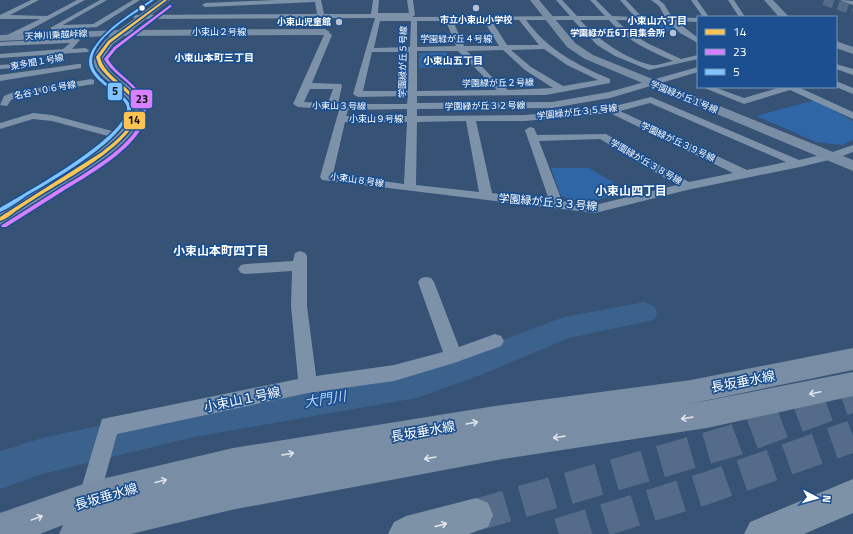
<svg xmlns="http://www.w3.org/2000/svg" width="853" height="534" viewBox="0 0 853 534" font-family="'Titillium Web','Noto Sans JP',sans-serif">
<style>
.green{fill:#2f66a5}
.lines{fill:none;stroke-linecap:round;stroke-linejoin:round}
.river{fill:#3b618d;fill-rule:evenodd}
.highway-tunnel-far1{stroke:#546c89;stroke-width:10;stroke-dasharray:10 5;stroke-linecap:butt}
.highway-tunnel{stroke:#546c89;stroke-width:32;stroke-dasharray:32 16;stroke-linecap:butt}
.street{fill:#7d92a8;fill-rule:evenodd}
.secondary{fill:#798da4;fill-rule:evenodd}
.highway{fill:#7e92a7;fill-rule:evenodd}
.bus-1-casing{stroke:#1b4f8f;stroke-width:3}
.bus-2-casing{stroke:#1b4f8f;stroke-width:3}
.bus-3-casing{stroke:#1b4f8f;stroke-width:3}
.bus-1{fill:#fcc553;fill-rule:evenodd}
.bus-2{fill:#d880ff;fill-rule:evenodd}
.bus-3{fill:#80c4ff;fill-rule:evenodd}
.oneway{stroke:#dee2e8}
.oneway2{stroke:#e5e9ed}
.bus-dot{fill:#fff;stroke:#1b4f8f;stroke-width:1.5}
.poi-dot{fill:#b9c2ce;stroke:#1b4f8f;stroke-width:1.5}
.labels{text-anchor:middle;stroke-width:3.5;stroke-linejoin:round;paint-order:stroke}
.far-poi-label{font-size:9px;font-weight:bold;fill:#fff;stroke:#1b4f8f;text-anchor:end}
.far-street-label{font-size:9px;fill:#fff;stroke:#1b4f8f}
.far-neighbourhood-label{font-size:10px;font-weight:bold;fill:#fff;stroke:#1b4f8f}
.street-label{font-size:11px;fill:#fff;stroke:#1b4f8f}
.neighbourhood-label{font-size:12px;font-weight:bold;fill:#fff;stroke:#1b4f8f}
.near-street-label{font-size:13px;fill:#fff;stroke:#1b4f8f}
.near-water-label{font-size:14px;font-style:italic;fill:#b5d3f5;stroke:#1b4f8f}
.line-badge{stroke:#1b4f8f;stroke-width:1.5}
.pale-badge-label{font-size:11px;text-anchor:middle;font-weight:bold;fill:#111}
</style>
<rect width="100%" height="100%" fill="#365274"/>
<!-- green -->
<path class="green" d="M633 19 670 21 679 31 644 32Z
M446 52 452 67 419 68V53Z
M815 100 853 121V140L842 145 816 142 756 116Z
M551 168H589L628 191C607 198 583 207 561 196Z"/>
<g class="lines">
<!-- river -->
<path class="river" d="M644 302 654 306 658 313 654 320 569 338 478 376 417 398 194 437 42 474 0 489V451L42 438 194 405 417 370 459 357 564 317Z"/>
<!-- highway-tunnel-far1 -->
<path class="highway-tunnel-far1" d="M824 0 853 10"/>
<!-- highway-tunnel -->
<path class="highway-tunnel" d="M476 515 735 440 853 396
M559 534 707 488 853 436"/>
<!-- street -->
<path class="street" d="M31 0H39L10 15 47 16 77 0H85L13 39H7V35L40 19H0V15Z
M100 0H107L63 25 93 24 133 0H140L97 27 53 30 50 28Z
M276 0H321L324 14H371L373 0H379L378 13H409L407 0H413L415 15 412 17 570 16 556 0H562L577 16H605L590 0H596L612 16 635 17 620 0H626L642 17H665L659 6 651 0H659L664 4 672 17 698 18V22L676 21 698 38V43L680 33 668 21 616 20 629 32 649 44 681 59 698 55V59L649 70 615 56 597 45 573 20H526C548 50 577 65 610 79V83L546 95 417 96V103L552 102 609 92 698 67V72L610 98 552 108 417 109V116L525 115 611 107 651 97 799 160 830 153 853 145V152L837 158 800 167 687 190 595 213 322 180 320 177 339 110 298 107 293 104 324 35 321 32 323 31H327L332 35 312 83 341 84 342 86 338 104H407L408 96 358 97 353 94 375 18 136 19 133 17 136 15 317 14 315 2 205 7 202 5 205 3ZM491 20H519L539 45H507ZM580 20H609C629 42 646 49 673 61 667 62 657 66 651 65 624 58 599 40 580 20ZM380 21H411L410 47 374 48ZM417 21H446L456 46 417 47ZM453 21H484L499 46H464ZM544 49 567 65 598 80 563 86 531 67 511 50ZM503 50 525 70 553 88 508 90 492 77 467 51ZM417 51H458L497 90 417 91ZM372 52H409L408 91H363ZM310 89H333L328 103 304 102ZM650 103 786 162 747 170 620 111ZM407 109V116H346L348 110ZM610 113 733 173 689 182 606 134 537 135 534 128 530 127 525 130 549 200 492 193 476 121H525ZM466 121 479 192 416 185 417 122ZM345 122H407L404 184 333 174ZM600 139 677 185 595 205 562 201 539 141Z
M691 0H697L709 17H703Z
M728 0H734L745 17H739Z
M841 0 853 1V5L842 1Z
M76 38 80 40 72 49 85 48 89 50 88 52 0 58V54L63 49 70 43 0 46V42Z
M37 62 41 64 40 66 0 69V65Z
M78 64H81V68L0 81V75Z
M836 64 853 69V75L836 69Z
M91 79 94 80V84L19 96 11 100 7 106 0 105 4 96 14 92Z
M836 81 853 88V94L836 87Z
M702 87H714L744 98 781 87H798L853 112V119L790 90 744 104Z
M33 113 52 115 127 135 128 137 123 140 52 121 33 119 0 129V123Z
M300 251 305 253 307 256V306L316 376 394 365 443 352 418 282 421 278 426 277 431 278 434 282 459 347 495 334 501 336 504 341 501 346 454 363 394 381 308 393 117 434 97 507 89 510 81 507 78 499 102 419 298 379 291 306 292 271 246 274 241 273 238 269 241 265 246 264 293 261 295 253Z"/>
<!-- secondary -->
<path class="secondary" d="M160 0H170L132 30 325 29 330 32 325 35 124 36 113 44 104 57C107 79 137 84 143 105 154 141 34 206 7 223L0 225V211L100 149 124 125 130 109C127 86 94 81 92 57L105 40 110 36 0 41V35L119 30Z
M530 0H539L575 43 593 55 853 160V171L585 59 567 47Z
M764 0H773L789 17H779Z
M836 41 853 47V54L836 48Z
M853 348V370L684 405 853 372V396L707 428 503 459 231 510 131 534H59L63 525 40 534H0V513L89 482 233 448 495 406 691 380Z"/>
<!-- highway -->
<path class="highway" d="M853 479V513L804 534H744L750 522Z
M476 498 488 503 493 515 488 527 469 534H388L394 522 406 516Z"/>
<!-- bus-1 casing -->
<g class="bus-1-casing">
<path id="bus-1" d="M164 0H167L110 43 100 57C105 79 135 87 138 106 144 138 68 178 44 193 34 199 25 205 16 211 11 215 6 219 0 221V217L102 152C117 140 147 117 130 96 121 87 110 80 102 70L99 66 96 57 108 41Z"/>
</g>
<!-- bus-2 casing -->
<g class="bus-2-casing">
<path id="bus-2" d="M170 5 172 6 116 49 108 59C118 77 140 83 145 106 154 140 87 176 63 191 44 203 25 215 6 227H2L1 226 2 225C21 213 40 201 59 189 83 174 148 140 142 106 138 84 114 77 104 59L114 47Z"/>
</g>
<!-- bus-3 casing -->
<g class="bus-3-casing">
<path id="bus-3" d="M151 0H154C137 13 86 40 93 66 95 74 104 81 110 86 117 92 129 98 131 108 131 111 130 114 128 117 115 145 54 180 26 196 18 202 9 208 0 212V208C28 191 119 142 127 111 132 92 70 80 95 46 109 26 132 13 151 0Z"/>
</g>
<!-- bus-1 -->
<use href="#bus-1" class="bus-1"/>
<!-- bus-2 -->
<use href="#bus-2" class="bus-2"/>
<!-- bus-3 -->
<use href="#bus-3" class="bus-3"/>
</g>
<!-- one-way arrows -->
<defs><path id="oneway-shaft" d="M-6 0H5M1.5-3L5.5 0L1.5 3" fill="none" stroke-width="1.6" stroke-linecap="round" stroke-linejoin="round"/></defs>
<g class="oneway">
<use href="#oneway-shaft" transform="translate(815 393) rotate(168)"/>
<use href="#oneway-shaft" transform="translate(687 418) rotate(172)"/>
<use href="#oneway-shaft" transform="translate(472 423) rotate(-10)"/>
<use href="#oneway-shaft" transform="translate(559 437) rotate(172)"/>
<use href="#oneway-shaft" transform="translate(288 454) rotate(-10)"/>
<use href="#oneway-shaft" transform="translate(430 458) rotate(170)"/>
<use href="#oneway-shaft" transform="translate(161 481) rotate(-14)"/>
<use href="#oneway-shaft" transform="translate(37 518) rotate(-20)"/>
</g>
<use class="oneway2" href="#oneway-shaft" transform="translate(441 525) rotate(-15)"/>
<!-- markers -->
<circle class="bus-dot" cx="142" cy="8" r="3.5"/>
<g class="poi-dot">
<circle cx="476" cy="8" r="4"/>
<circle cx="339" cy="22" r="4"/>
<circle cx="673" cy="33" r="4"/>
</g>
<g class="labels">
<!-- far-poi labels -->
<g class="far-poi-label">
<text x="476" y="23" text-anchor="middle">市立小束山小学校</text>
<text x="331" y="25">小束山児童館</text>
<text x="665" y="36">学園緑が丘6丁目集会所</text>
</g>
<!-- far-street labels -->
<g class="far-street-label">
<text x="219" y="35">小束山２号線</text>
<text transform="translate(56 35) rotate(-3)" y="3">天神川乗越峠線</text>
<text x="456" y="42">学園緑が丘４号線</text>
<text transform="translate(37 62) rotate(-10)" y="3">東多聞１号線</text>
<text transform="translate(403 62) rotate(-89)" y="3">学園緑が丘５号線</text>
<text transform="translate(498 83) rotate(-1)" y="3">学園緑が丘２号線</text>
<text transform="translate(45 90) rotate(-11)" y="3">名谷１０６号線</text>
<text transform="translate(684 97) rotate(22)" y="3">学園緑が丘１号線</text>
<text transform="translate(339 106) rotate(1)" y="3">小束山３号線</text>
<text transform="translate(485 106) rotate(-1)" y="3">学園緑が丘３２号線</text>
<text transform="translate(577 112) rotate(-6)" y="3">学園緑が丘３５号線</text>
<text x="376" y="122">小束山９号線</text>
<text transform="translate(678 142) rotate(25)" y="3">学園緑が丘３９号線</text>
<text transform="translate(646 162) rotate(30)" y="3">学園緑が丘３８号線</text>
<text transform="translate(357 180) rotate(8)" y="3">小束山８号線</text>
</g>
<!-- far-neighbourhood labels -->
<g class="far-neighbourhood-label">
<text x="657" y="24">小束山六丁目</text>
<text x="214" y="61">小束山本町三丁目</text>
<text x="453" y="64">小束山五丁目</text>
</g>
<!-- street labels -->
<g class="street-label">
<text transform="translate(548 202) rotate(5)" y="4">学園緑が丘３３号線</text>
</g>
<!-- neighbourhood labels -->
<g class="neighbourhood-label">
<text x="631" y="195">小束山四丁目</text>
<text x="221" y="255">小束山本町四丁目</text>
</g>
<!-- near-street labels -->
<g class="near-street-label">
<text transform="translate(743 381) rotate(-11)" y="5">長坂垂水線</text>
<text transform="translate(242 399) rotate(-12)" y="5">小束山１号線</text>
<text transform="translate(423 431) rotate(-10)" y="5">長坂垂水線</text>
<text transform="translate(106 496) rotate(-16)" y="5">長坂垂水線</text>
</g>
<!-- near-water labels -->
<g class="near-water-label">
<text transform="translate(325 399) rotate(-9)" y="5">大門川</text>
</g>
</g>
<g class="line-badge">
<rect x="107" y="82" width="16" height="19" rx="4" fill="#80c4ff"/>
<rect x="130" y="89" width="23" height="20" rx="4" fill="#d880ff"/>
<rect x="123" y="111" width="23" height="19" rx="4" fill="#fcc553"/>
</g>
<g class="pale-badge-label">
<text x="115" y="95">5</text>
<text x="142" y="103">23</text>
<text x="134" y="124">14</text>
</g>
<!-- legend -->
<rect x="697" y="16" width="140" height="72" fill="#1b4f8f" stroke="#7695bc"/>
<rect x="705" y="29" width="20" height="6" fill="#fcc553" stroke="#7695bc"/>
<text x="733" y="36" font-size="12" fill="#ffffff">14</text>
<rect x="705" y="49" width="20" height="6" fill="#d880ff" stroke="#7695bc"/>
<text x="733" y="56" font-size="12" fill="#ffffff">23</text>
<rect x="705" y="69" width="20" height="6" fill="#80c4ff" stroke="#7695bc"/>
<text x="733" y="76" font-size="12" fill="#ffffff">5</text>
<!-- north arrow -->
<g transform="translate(817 498) rotate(96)" stroke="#1b4f8f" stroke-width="3" paint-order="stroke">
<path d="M0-3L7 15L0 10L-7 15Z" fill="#ffffff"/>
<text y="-6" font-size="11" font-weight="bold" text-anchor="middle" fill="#ffffff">N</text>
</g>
</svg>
